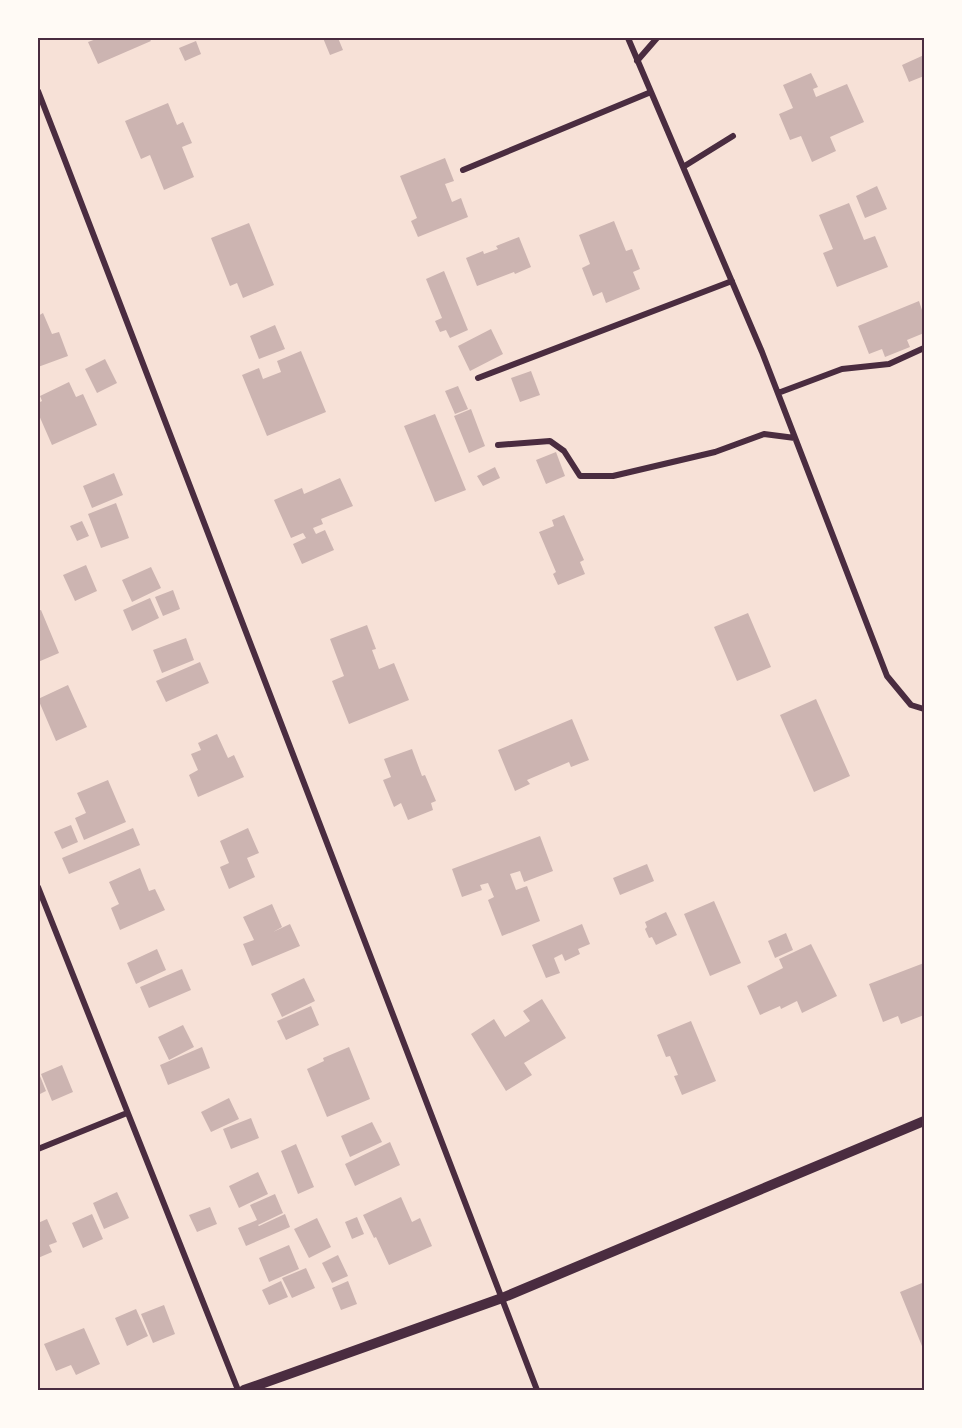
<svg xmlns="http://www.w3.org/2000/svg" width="962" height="1428" viewBox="0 0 962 1428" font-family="Arial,sans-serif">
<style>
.building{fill:#ccb4b1}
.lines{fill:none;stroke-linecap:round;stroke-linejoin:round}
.minor{stroke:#4a2c40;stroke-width:6}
.tertiary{stroke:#4a2c40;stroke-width:10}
.neatline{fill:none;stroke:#4a2c40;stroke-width:2}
</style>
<rect width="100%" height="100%" fill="#f7e1d7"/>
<!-- building -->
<path class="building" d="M99 38H149L151 41 98 64 88 42Z
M323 38H338L343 50 330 55Z
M196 41 201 54 185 61 179 48Z
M924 55V76L909 82 902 65Z
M811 73 818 87 813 89 816 97 847 84 864 122 830 137 836 151 812 162 801 136 790 140 779 114 793 108 783 85Z
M168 103 177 125 183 122 192 143 182 147 194 177 164 190 150 155 141 159 125 121Z
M445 158 454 181 445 184 452 202 461 198 468 217 418 237 411 221 417 218 400 176Z
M877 186 887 209 865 218 856 196Z
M849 203 864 240 875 236 888 267 837 287 823 253 833 249 819 215Z
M614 221 626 251 632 249 640 269 633 272 640 289 606 303 602 292 593 296 582 268 590 264 579 235Z
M249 223 274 285 243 298 237 283 230 286 211 238Z
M519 237 531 267 515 274 514 272 477 286 466 258 483 251 484 254 498 249 496 246Z
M444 271 468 330 450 338 446 330 440 332 435 321 442 318 426 279Z
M919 301 924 316V333L907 340 910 347 885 357 882 349 869 354 858 326Z
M43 313 52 334 59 332 68 356 38 367V316Z
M275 325 285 349 259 359 250 336Z
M491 329 503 354 470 371 458 346Z
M301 351 326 412 267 436 242 375 259 368 263 379 281 372 277 361Z
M105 359 117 383 97 393 85 369Z
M531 371 540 395 520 402 511 378Z
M69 382 76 397 83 394 97 425 52 445 38 413V403L42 401 40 396Z
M458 386 468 409 455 414 445 391Z
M471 409 485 446 469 453 454 416Z
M435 414 466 490 435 502 404 426Z
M556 452 565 476 546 484 536 460Z
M495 467 500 478 483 486 477 476Z
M114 473 123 495 92 508 83 486Z
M340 478 353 506 321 519 323 524 313 528 316 534 325 530 334 550 302 564 293 544 306 538 303 533 291 538 274 500 302 488 304 494Z
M116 503 129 538 101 548 88 514Z
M564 515 584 560 580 562 585 574 558 585 553 574 556 572 539 532 554 526 552 520Z
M82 521 89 536 77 541 70 526Z
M86 565 97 591 75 601 63 575Z
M151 567 161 588 132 602 122 580Z
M173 590 180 609 163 616 155 597Z
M150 598 159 618 132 631 123 610Z
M41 610 59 653 38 662V611Z
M748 613 771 667 737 681 714 627Z
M367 625 376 649 372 650 379 669 394 663 409 700 349 724 332 681 344 676 330 639Z
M186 638 194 660 162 673 153 650Z
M200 662 209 683 166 702 156 681Z
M68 685 87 727 56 741 38 699Z
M816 699 850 776 814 792 780 715Z
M572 719 589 760 571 767 569 762 527 780 530 784 515 791 498 750Z
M217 734 228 758 234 755 244 777 198 797 189 775 198 770 191 754 201 750 198 743Z
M412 749 422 776 425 775 436 801 431 803 433 810 408 820 401 803 394 807 383 780 391 777 384 759Z
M108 780 126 822 84 840 75 818 86 813 77 793Z
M71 825 78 842 62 849 54 832Z
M133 828 140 845 69 874 62 858Z
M248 828 259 853 247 858 255 877 229 889 220 867 229 863 220 841Z
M540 836 553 871 524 882 520 871 510 874 516 890 527 886 540 921 502 936 488 900 494 897 488 883 480 885 482 890 462 897 452 869Z
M647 864 654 881 620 895 613 878Z
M140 868 149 891 155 889 165 910 120 930 111 908 119 904 109 882Z
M714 901 741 963 710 976 684 914Z
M272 904 282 927 273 932 290 924 300 946 252 966 243 944 254 940 243 917Z
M666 912 677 935 656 945 652 937 649 938 645 929 647 927 645 922Z
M582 924 590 944 578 949 580 954 565 961 562 954 554 958 560 973 546 978 532 945Z
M786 933 793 950 775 958 768 941Z
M811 944 837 996 802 1013 797 1001 781 1009 780 1006 760 1015 747 986 783 968 779 959Z
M157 949 166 970 136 984 127 963Z
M924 963V1015L901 1024 898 1016 883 1022 869 984Z
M182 969 191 990 149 1008 140 987Z
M304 978 315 1001 282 1017 271 994Z
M542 999 566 1038 524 1063 532 1075 506 1091 471 1034 494 1019 505 1037 530 1021 523 1011Z
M311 1006 319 1025 286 1040 277 1021Z
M691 1021 716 1081 682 1095 674 1076 678 1075 670 1056 666 1057 657 1035Z
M183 1025 194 1047 169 1060 158 1037Z
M202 1047 210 1068 168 1085 160 1065Z
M349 1047 370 1099 327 1117 307 1069 324 1061 323 1058Z
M62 1065 73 1092 52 1101 41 1074Z
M38 1071 46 1091 38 1095Z
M229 1098 239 1119 211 1132 201 1112Z
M251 1118 259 1138 231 1149 223 1129Z
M372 1122 382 1142 350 1157 341 1136Z
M390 1142 400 1165 355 1186 345 1164Z
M296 1144 314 1187 298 1194 281 1151Z
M258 1172 268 1194 239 1208 229 1186Z
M117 1192 129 1218 104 1229 93 1203Z
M275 1194 283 1213 258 1225 259 1226 285 1214 290 1227 246 1246 238 1228 257 1220 250 1205Z
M401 1197 412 1222 420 1218 432 1246 389 1265 376 1237 374 1238 363 1215Z
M210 1207 217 1224 197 1232 189 1215Z
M92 1214 103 1239 83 1248 72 1223Z
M357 1217 364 1234 352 1239 345 1222Z
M317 1218 331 1247 309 1258 294 1229Z
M47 1219 57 1242 49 1245 52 1252 38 1258V1223Z
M289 1245 299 1269 269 1282 259 1258Z
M338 1255 348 1276 332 1283 322 1263Z
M306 1268 315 1288 292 1298 282 1278Z
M281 1281 288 1297 269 1305 262 1290Z
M348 1281 357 1304 341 1310 332 1288Z
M922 1283 924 1288V1351L900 1292Z
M164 1305 175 1334 153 1343 141 1314Z
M136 1309 148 1336 127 1346 115 1318Z
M84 1328 100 1364 76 1375 71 1365 56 1371 44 1344Z"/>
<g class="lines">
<!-- minor -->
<path class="minor" d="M628 38 762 352 887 676 911 705 924 709
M637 61 657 38
M38 91 64 158 537 1390
M683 167 733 136
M463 170 651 92
M478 378 732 281
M778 393 842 369 889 364 924 348
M498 445 550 441 564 451 580 476H613L715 452 764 434 795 438
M38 887 238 1390
M38 1149 127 1113"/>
<!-- tertiary -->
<path class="tertiary" d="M244 1390 502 1298 924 1121"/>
</g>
<!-- border -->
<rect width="962" height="1428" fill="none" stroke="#fffaf5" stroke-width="78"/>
<rect x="39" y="39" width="884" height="1350" class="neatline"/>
</svg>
